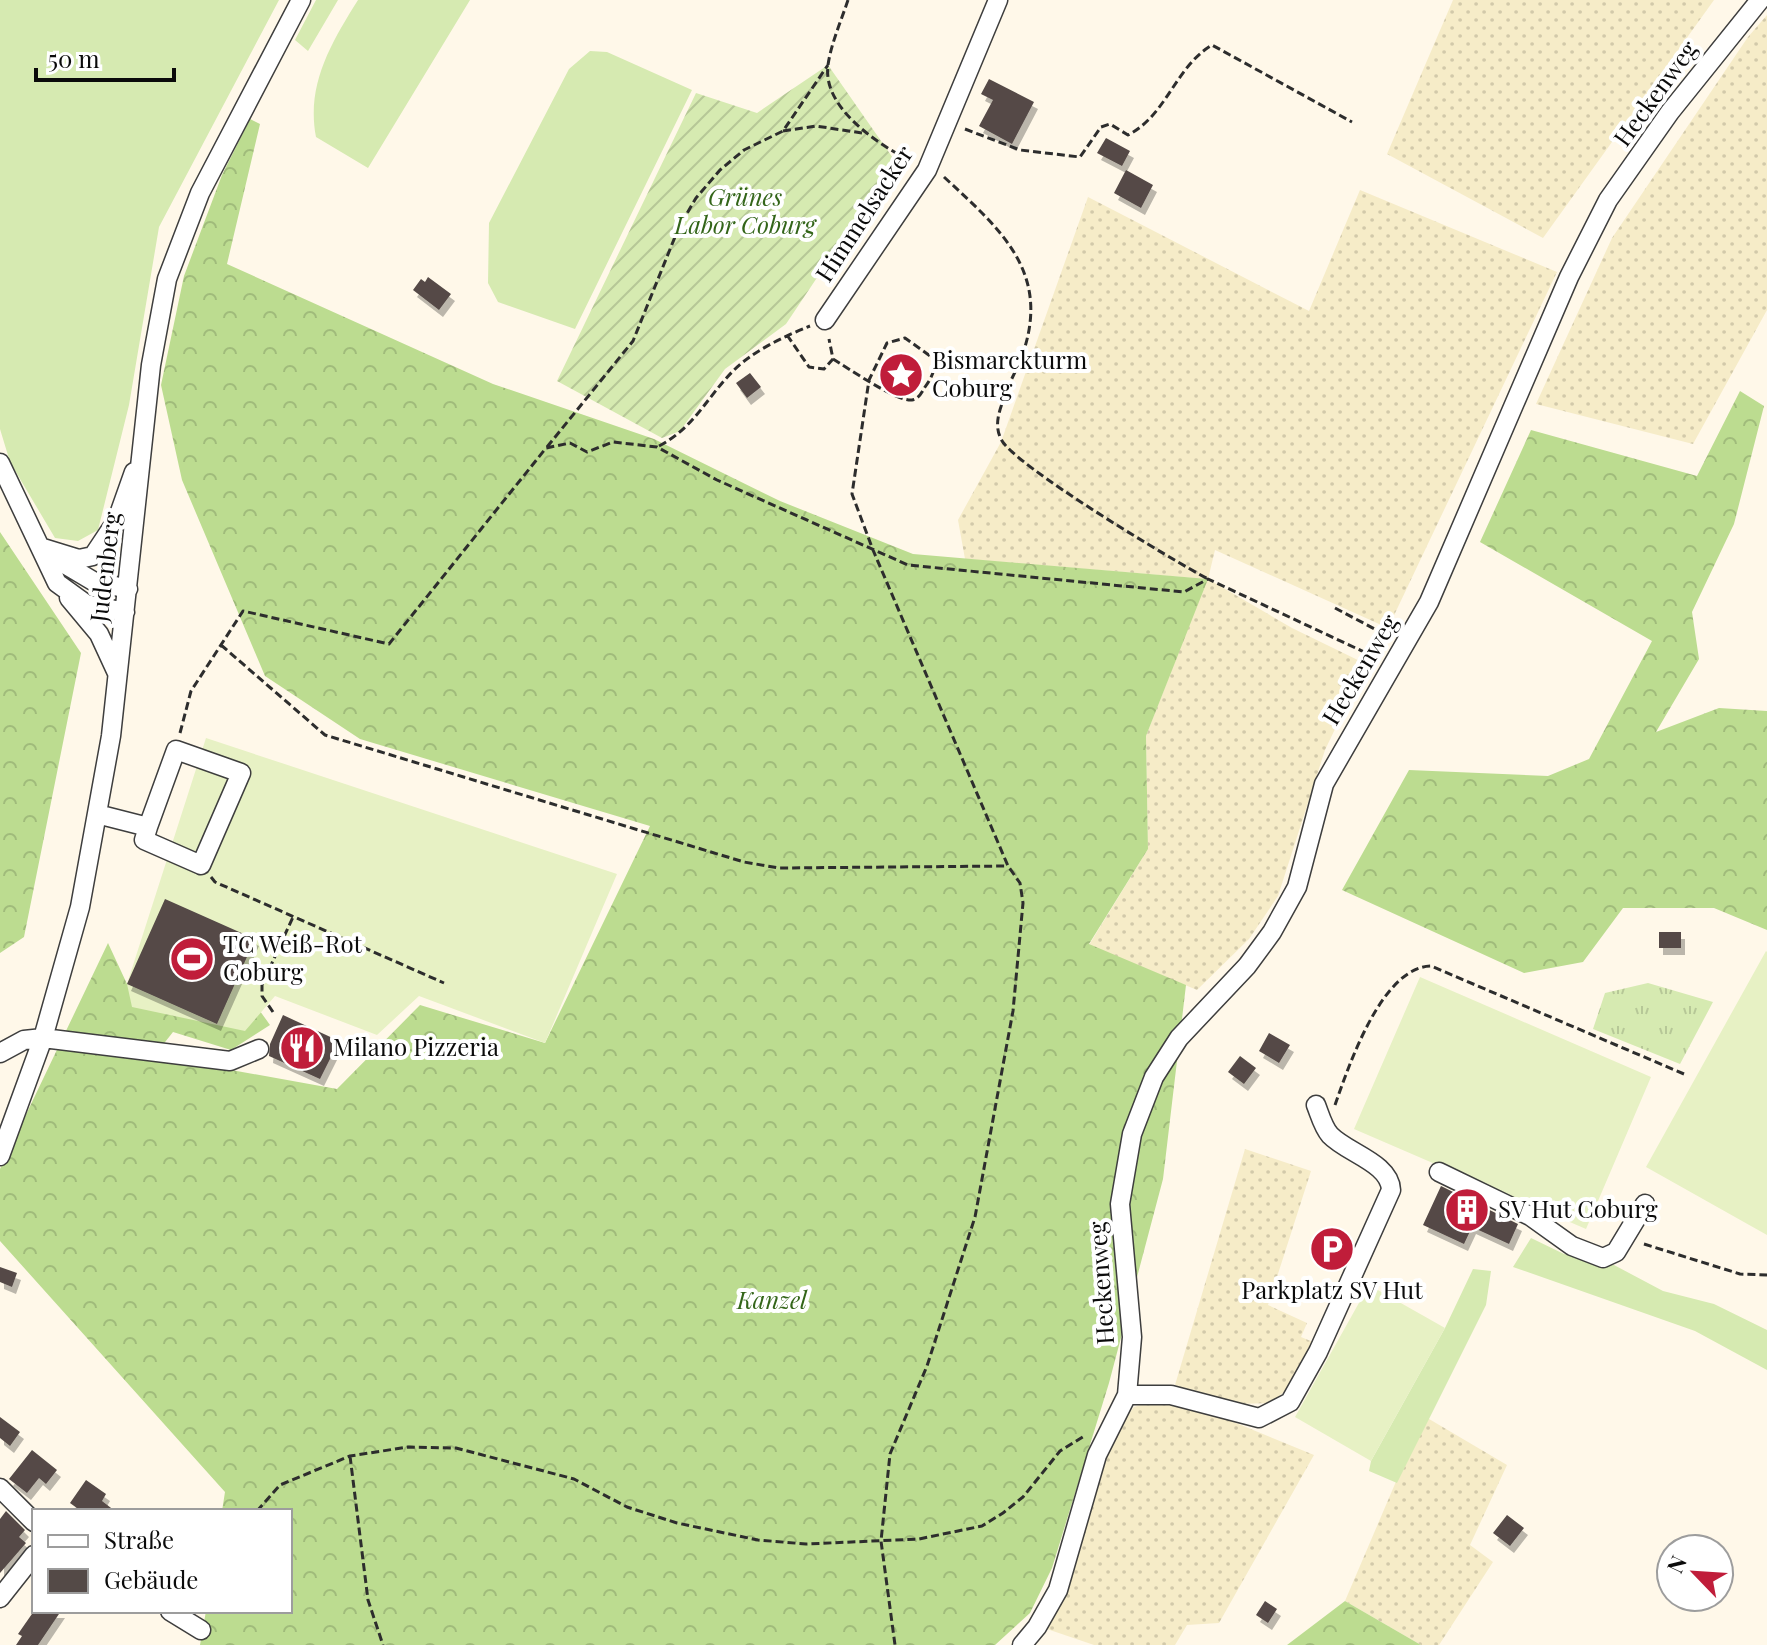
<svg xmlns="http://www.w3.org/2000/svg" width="1767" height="1645" viewBox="0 0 1767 1645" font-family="'Playfair Display',serif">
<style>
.farmland{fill:url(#farmland-dots)}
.grass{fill:#d6eab1}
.forest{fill:url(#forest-crowns)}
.park{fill:url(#park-tufts)}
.garden{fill:url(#garden-furrows)}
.pitch{fill:#e7f1c4}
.building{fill:#544a47;filter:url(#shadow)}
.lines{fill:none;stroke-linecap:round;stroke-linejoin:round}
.minor-casing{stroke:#3e3e3e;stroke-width:21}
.path{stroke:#2d2d2d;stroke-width:3;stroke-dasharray:8 4;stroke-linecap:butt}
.minor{stroke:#fff;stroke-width:18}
.labels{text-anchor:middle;stroke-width:8;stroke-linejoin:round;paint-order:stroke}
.street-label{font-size:24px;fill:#0b0b0b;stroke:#fff}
.park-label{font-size:24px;font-style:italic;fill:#336519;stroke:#fff}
.poi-label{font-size:24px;fill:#0b0b0b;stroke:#fff;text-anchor:start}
</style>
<defs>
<pattern id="farmland-dots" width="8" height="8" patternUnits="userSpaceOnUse" patternTransform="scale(2)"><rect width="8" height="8" fill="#f6ecc8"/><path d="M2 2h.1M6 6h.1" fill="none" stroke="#d2c9aa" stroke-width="1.8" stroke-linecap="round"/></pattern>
<pattern id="forest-crowns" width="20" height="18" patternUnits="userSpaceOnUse" patternTransform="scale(2)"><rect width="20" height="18" fill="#bcdc90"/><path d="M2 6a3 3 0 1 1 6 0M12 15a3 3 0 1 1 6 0" fill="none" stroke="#a0bb7b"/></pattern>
<pattern id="park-tufts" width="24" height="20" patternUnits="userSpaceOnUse" patternTransform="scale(2)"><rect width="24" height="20" fill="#d6eab1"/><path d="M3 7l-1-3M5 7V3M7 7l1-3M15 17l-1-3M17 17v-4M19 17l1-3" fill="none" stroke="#b6c797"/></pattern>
<pattern id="garden-furrows" width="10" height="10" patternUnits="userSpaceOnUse" patternTransform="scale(2)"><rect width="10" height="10" fill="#d6eab1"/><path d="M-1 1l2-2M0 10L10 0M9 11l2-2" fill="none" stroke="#b6c797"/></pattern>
<filter id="shadow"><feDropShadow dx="4" dy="7" stdDeviation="0" flood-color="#0004"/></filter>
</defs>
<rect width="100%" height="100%" fill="#fff8e9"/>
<!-- farmland -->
<path class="farmland" d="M1453 0H1714L1543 238 1387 154Z
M1767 15V310L1693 444 1536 404 1612 238 1748 37Z
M1360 190 1557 272 1388 628 1215 550 1208 579 1292 628 1366 664 1325 750 1278 896 1249 939 1197 990 1089 945 1148 849 1146 736 1207 579 965 559 958 520 1001 442 1088 197 1309 311Z
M1245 1149 1311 1171 1268 1305 1307 1323 1301 1337 1313 1342 1286 1390 1271 1403 1236 1404 1175 1385Z
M1156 1400 1185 1402 1314 1455 1219 1623 1187 1625 1175 1645H1094L1047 1629 1116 1430 1134 1407Z
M1424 1416 1507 1465 1470 1545 1493 1562 1439 1645H1421L1345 1601Z"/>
<!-- grass -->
<path class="grass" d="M0 0H279L159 227 129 405 98 530 78 541 55 538 10 462 0 429Z
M316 0H338L308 51 295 40Z
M358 0H470L368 168 316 137C306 85 331 43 358 0Z
M590 51 607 52 692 90 575 329 498 302 488 283 489 223 569 69Z
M1531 1238 1564 1254 1614 1265 1663 1291 1714 1304 1767 1330V1370L1695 1331 1513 1267Z
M1473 1269 1491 1271 1486 1305 1397 1483 1369 1471 1371 1461 1445 1328Z"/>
<!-- forest -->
<path class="forest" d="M250 119 260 124 227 264 493 384 654 439 780 501 913 554 1208 579 1146 736 1148 849 1089 944 1186 985 1163 1179 1109 1383 1052 1568 1030 1613 995 1645H200L206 1611H290V1511H222L225 1492 0 1241V1169L108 943 127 984 237 979 270 1025 231 1050 173 1032 154 1056 337 1089 420 1005 545 1043 650 826 360 739 265 676 182 480 161 385 184 276 222 175Z
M1740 391 1764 406 1734 524 1692 612 1699 659 1656 732 1719 708 1767 711V930L1714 908H1623L1583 962 1524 973 1342 890 1409 770 1548 776 1589 759 1652 641 1480 542 1531 430 1697 476Z
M0 532 81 653 24 937 0 953Z
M1345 1601 1421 1645H1287Z"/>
<!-- park -->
<path class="park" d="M1648 983 1713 1002 1680 1064 1593 1029 1605 993Z"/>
<!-- garden -->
<path class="garden" d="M828 65 895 161 786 324 725 369 680 431 662 438 557 381 696 93 757 113Z"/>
<!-- pitch -->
<path class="pitch" d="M206 738 617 874 545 1043 419 996 377 1035 275 996 245 1031 132 1007 127 984Z
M1766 951 1767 952V1235L1646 1167Z
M1420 977 1651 1077 1586 1229 1354 1129Z
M1369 1285 1445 1328 1371 1461 1295 1417Z"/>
<!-- building -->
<path class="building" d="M989 79 1034 102 1012 144 979 126 993 100 981 94Z
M1106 138 1130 151 1122 166 1097 153Z
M1126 170 1153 185 1141 208 1114 193Z
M428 277 451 294 439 310 413 290 421 279 425 282Z
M750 373 761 387 747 398 736 383Z
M165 899 255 939 217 1024 127 984Z
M1659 932H1681V948H1659Z
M283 1015 339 1041 320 1079 269 1056 270 1044Z
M1269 1033 1290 1045 1279 1063 1259 1051Z
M1240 1056 1256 1068 1244 1084 1228 1072Z
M1441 1186 1518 1224 1509 1244 1472 1227 1464 1244 1423 1225Z
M0 1267 17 1273 12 1287 0 1282Z
M0 1417 20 1432 10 1446 0 1438Z
M32 1450 57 1470 46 1484 39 1478 27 1493 9 1479Z
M86 1480 106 1494 102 1501 115 1511H81L70 1503Z
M6 1511 25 1530 19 1537 26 1543 0 1573V1519Z
M1507 1515 1524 1528 1510 1546 1493 1533Z
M1265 1601 1277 1609 1268 1623 1256 1615Z
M34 1611H61L38 1645H16L22 1636 18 1634Z"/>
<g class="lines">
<!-- minor casing -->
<g class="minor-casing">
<path id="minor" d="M825 320 927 170 998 0
M0 463 57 583 86 604 125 612
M40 547 79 559 93 556 117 520 134 472
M51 556 93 581 128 589
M69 598 99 634 117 673
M97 814 148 827 176 750 241 773 201 865 144 840 148 827
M0 1053 24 1040 43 1038 230 1061 259 1049
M0 1156 43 1038 80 907 111 736 151 365 167 279 200 193 301 0
M1439 1172 1530 1216 1572 1246 1603 1258 1616 1252 1645 1204
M1127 1395H1171L1259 1418 1290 1402 1318 1352 1391 1190C1390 1163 1347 1153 1330 1135 1323 1127 1320 1115 1316 1105
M0 1488 34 1522
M0 1598 34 1555
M170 1611 201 1630
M1022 1645 1037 1627 1058 1590 1097 1455 1127 1395 1132 1337 1120 1204 1132 1134 1154 1077 1179 1038 1247 966 1272 932 1297 887 1324 784 1429 602 1569 277 1608 200 1670 112 1760 0"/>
</g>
<!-- path -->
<path class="path" d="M848 0C841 21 831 44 828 65 822 109 880 145 912 162
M965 129 1020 150 1080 157 1101 127 1110 124 1128 135C1167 115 1175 67 1212 45L1352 122
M783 131 816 126 862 133
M944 177C999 228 1051 271 1023 353 1018 368 1009 382 1004 398 999 412 994 425 1001 439 1013 465 1174 561 1208 579
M787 335 809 367 824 369 833 359 829 339
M833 359C848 368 897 402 912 400 919 399 922 392 925 387 932 377 936 370 933 358L905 338 887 343 869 380 852 494 873 550 1008 866 1020 883 1023 903 1013 1011 975 1217 927 1366 890 1454 881 1541 895 1645
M659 446C695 427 706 398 734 370 753 351 785 336 810 326
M547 447 633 341 679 227 696 198 720 170 744 150 783 131 828 65
M1335 608 1388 636
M221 645 325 735 744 862 779 868 1008 866
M180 733 191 691 243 611 389 644 546 448 570 443 587 452 613 442 657 447 717 480 908 565 1184 592 1208 579 1377 658
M211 877 215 882 444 983
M273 1012 262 996V985L293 917
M1335 1105C1349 1065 1382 967 1431 966L1684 1074
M1644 1244 1740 1274 1767 1275
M350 1456 368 1600 383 1645
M257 1511 280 1485 350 1456 408 1447 456 1448 574 1479 627 1507 677 1523 758 1540 806 1544 919 1539 982 1526 1003 1513 1023 1497 1060 1451 1086 1435"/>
<!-- minor -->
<use href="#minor" class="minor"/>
</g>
<!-- icons -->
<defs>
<g id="sight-disc" transform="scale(2.3)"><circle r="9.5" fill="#c01d3a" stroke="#fff"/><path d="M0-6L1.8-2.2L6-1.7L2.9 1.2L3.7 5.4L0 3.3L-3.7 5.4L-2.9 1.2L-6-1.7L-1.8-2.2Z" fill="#fff"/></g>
<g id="stadium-disc" transform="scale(2.3)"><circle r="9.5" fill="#c01d3a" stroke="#fff"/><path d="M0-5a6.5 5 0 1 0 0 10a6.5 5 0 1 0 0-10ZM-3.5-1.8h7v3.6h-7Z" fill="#fff"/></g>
<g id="restaurant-disc" transform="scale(2.3)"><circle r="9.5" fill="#c01d3a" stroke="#fff"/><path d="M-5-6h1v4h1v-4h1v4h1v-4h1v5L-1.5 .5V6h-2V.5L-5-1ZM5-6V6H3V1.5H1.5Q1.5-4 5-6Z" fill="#fff"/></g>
<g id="building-disc" transform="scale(2.3)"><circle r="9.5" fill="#c01d3a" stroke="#fff"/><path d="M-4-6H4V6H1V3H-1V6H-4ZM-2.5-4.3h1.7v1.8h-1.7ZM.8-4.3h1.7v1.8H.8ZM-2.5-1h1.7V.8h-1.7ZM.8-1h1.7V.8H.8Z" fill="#fff"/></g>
<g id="parking-disc" transform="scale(2.3)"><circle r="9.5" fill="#c01d3a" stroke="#fff"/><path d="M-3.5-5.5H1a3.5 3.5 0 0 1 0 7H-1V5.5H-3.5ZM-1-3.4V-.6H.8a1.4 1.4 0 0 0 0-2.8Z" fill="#fff"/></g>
</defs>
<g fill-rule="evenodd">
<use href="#sight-disc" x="901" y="375"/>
<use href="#stadium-disc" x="192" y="959"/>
<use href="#restaurant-disc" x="302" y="1048"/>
<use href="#building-disc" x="1467" y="1210"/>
<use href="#parking-disc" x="1332" y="1249"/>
</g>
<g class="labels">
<!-- street labels -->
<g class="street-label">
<text transform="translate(1656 94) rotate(-54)" y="8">Heckenweg</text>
<text transform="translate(865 214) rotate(-57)" y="8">Himmelsacker</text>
<text transform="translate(106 567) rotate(-83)" y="8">Judenberg</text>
<text transform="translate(1361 670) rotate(-59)" y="8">Heckenweg</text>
<text transform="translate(1102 1283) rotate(-94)" y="8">Heckenweg</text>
</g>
<!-- park labels -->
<g class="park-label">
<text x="745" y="206">Grünes<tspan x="745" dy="28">Labor Coburg</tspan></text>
<text x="772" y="1309">Kanzel</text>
</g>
<!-- poi labels -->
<g class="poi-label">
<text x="932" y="369">Bismarckturm<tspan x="932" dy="28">Coburg</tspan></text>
<text x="223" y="953">TC Weiß-Rot<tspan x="223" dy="28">Coburg</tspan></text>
<text x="333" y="1056">Milano Pizzeria</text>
<text x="1498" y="1218">SV Hut Coburg</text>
<text x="1332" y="1299" text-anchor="middle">Parkplatz SV Hut</text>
</g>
</g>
<!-- legend -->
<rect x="32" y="1509" width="260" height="104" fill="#ffffff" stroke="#9d9d9d" stroke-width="2"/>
<rect x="48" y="1535" width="40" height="12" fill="#ffffff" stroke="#9d9d9d" stroke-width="2"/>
<text x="104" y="1549" font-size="24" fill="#0b0b0b">Straße</text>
<rect x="48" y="1569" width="40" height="24" fill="#544a47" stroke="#9d9d9d" stroke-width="2"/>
<text x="104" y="1589" font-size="24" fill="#0b0b0b">Gebäude</text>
<!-- north arrow -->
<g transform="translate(1695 1573) rotate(295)"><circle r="38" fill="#ffffff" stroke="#9d9d9d" stroke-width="2"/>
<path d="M0-6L14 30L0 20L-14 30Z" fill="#c01d3a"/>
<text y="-12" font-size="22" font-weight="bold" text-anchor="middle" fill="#0b0b0b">N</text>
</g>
<!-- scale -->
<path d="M36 68v12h138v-12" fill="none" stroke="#0b0b0b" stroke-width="4"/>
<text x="48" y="68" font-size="24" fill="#0b0b0b" stroke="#ffffff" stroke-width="6" paint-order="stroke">50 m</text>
</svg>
